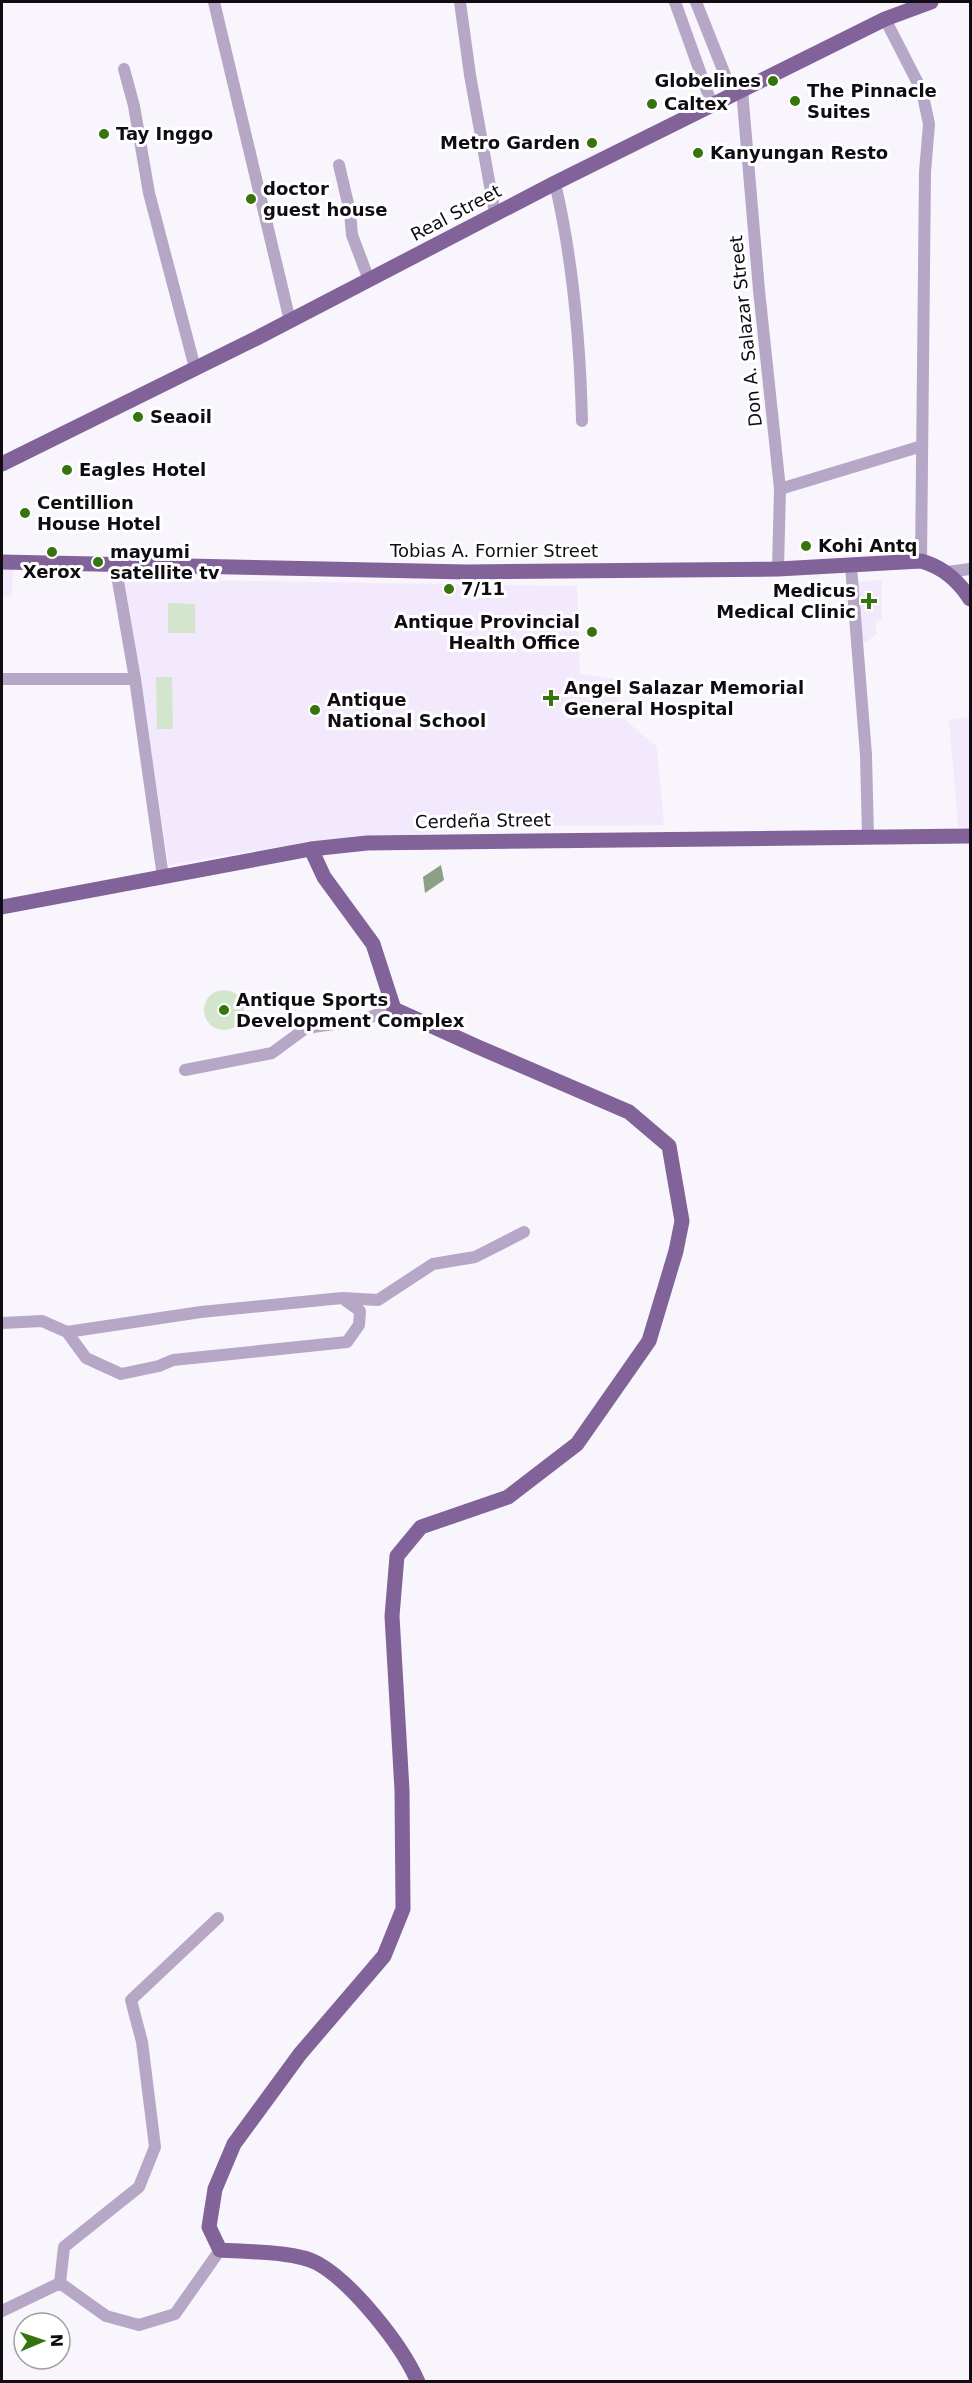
<svg xmlns="http://www.w3.org/2000/svg" width="972" height="2383" viewBox="0 0 972 2383" font-family="'DejaVu Sans',sans-serif">
<style>
.built{fill:#f3e9fd}
.green{fill:#d4e5cd}
.water{fill:#8da085}
.lines{fill:none;stroke-linecap:round;stroke-linejoin:round}
.minor{stroke:#b7a7c6;stroke-width:12}
.major{stroke:#81639a;stroke-width:15}
.poi-dot{fill:#36740d;stroke:#fff;stroke-width:2}
.labels{text-anchor:middle;stroke-width:6;stroke-linejoin:round;paint-order:stroke}
.poi-label{font-size:18px;font-weight:bold;fill:#0f0c12;stroke:#fff;text-anchor:start}
.street-label{font-size:18px;fill:#0f0c12;stroke:#fff}
</style>
<rect width="100%" height="100%" fill="#f9f5fc"/>
<!-- built -->
<path class="built" d="M2 568 13 569 12 597 2 596Z
M124 579 577 586 580 674 614 679 622 717 657 747 664 825 491 827 270 848 169 865Z
M882 580V620L868 623 881 622 875 624 877 633 867 642 858 643 855 582Z
M970 717V828L958 827 949 720Z"/>
<!-- green -->
<path class="green" d="M168 603 195 604V633H168Z
M156 677H172L173 729H157Z
M204 1010a20 20 0 1 1 40 0a20 20 0 1 1-40 0Z"/>
<!-- water -->
<path class="water" d="M441 865 444 880 425 893 423 877Z"/>
<g class="lines">
<!-- minor -->
<path class="minor" d="M214 2 290 321
M460 2 470 75 495 214
M675 2 712 105
M696 2 733 95
M885 19 922 91 929 124 925 172 921 561
M124 69 134 106 149 193 195 368
M742 90 759 290 780 489 778 569
M339 165 350 212 352 235 369 280
M555 183C573 260 580 341 582 421
M780 489 922 446
M115 564 135 679 163 877
M851 566 866 755 868 836
M947 572 970 569
M2 679H135
M185 1070 272 1053 306 1028 361 1020 394 1009
M2 1323 42 1321 67 1332 201 1312 342 1298 378 1300 433 1264 475 1257 524 1232
M67 1332 86 1358 121 1374 159 1366 173 1360 347 1342 359 1325 360 1311 342 1298
M218 1918 131 2000 142 2042 155 2147 139 2187 64 2247 60 2283 106 2316 139 2325 175 2314 220 2250
M2 2311 60 2283"/>
<!-- major -->
<path class="major" d="M2 464 257 338 555 183 712 105 885 19 931 2
M2 562 467 572 778 569 921 561C943 567 958 580 970 599
M311 849 324 877 373 944 394 1009 478 1047 629 1112 669 1146 682 1221 676 1251 649 1341 577 1444 508 1497 421 1527 397 1556 392 1616 402 1790 403 1909 384 1956 300 2054 234 2144 215 2189 209 2227 220 2250C245 2252 295 2251 317 2263 352 2282 402 2345 418 2382
M2 907 311 849 367 843 970 836"/>
</g>
<!-- markers -->
<g class="poi-dot">
<circle cx="773" cy="81" r="6"/>
<circle cx="795" cy="101" r="6"/>
<circle cx="652" cy="104" r="6"/>
<circle cx="104" cy="134" r="6"/>
<circle cx="592" cy="143" r="6"/>
<circle cx="698" cy="153" r="6"/>
<circle cx="251" cy="199" r="6"/>
<circle cx="138" cy="417" r="6"/>
<circle cx="67" cy="470" r="6"/>
<circle cx="25" cy="513" r="6"/>
<circle cx="806" cy="546" r="6"/>
<circle cx="52" cy="552" r="6"/>
<circle cx="98" cy="562" r="6"/>
<circle cx="449" cy="589" r="6"/>
<path d="M866 592h6v6h6v6h-6v6h-6v-6h-6v-6h6z"/>
<circle cx="592" cy="632" r="6"/>
<path d="M548 689h6v6h6v6h-6v6h-6v-6h-6v-6h6z"/>
<circle cx="315" cy="710" r="6"/>
<circle cx="224" cy="1010" r="6"/>
</g>
<g class="labels">
<!-- poi labels -->
<g class="poi-label">
<text x="761" y="87" text-anchor="end">Globelines</text>
<text x="807" y="97">The Pinnacle<tspan x="807" dy="21">Suites</tspan></text>
<text x="664" y="110">Caltex</text>
<text x="116" y="140">Tay Inggo</text>
<text x="580" y="149" text-anchor="end">Metro Garden</text>
<text x="710" y="159">Kanyungan Resto</text>
<text x="263" y="195">doctor<tspan x="263" dy="21">guest house</tspan></text>
<text x="150" y="423">Seaoil</text>
<text x="79" y="476">Eagles Hotel</text>
<text x="37" y="509">Centillion<tspan x="37" dy="21">House Hotel</tspan></text>
<text x="818" y="552">Kohi Antq</text>
<text x="110" y="558">mayumi<tspan x="110" dy="21">satellite tv</tspan></text>
<text x="52" y="578" text-anchor="middle">Xerox</text>
<text x="461" y="595">7/11</text>
<text x="856" y="597" text-anchor="end">Medicus<tspan x="856" dy="21">Medical Clinic</tspan></text>
<text x="580" y="628" text-anchor="end">Antique Provincial<tspan x="580" dy="21">Health Office</tspan></text>
<text x="564" y="694">Angel Salazar Memorial<tspan x="564" dy="21">General Hospital</tspan></text>
<text x="327" y="706">Antique<tspan x="327" dy="21">National School</tspan></text>
<text x="236" y="1006">Antique Sports<tspan x="236" dy="21">Development Complex</tspan></text>
</g>
<!-- street labels -->
<g class="street-label">
<text transform="translate(456 213) rotate(-28)" y="6">Real Street</text>
<text transform="translate(746 331) rotate(-96)" y="6">Don A. Salazar Street</text>
<text x="494" y="557">Tobias A. Fornier Street</text>
<text transform="translate(483 821) rotate(-1)" y="6">Cerdeña Street</text>
</g>
</g>
<!-- border -->
<rect width="972" height="2383" fill="none" stroke="#0f0c12" stroke-width="6"/>
<!-- north arrow -->
<g transform="translate(42 2341) rotate(88)"><circle r="28" fill="#ffffff" stroke="#9f9ea0" stroke-width="1.5"/>
<path d="M0-4.5L10 22L0 15L-10 22Z" fill="#36740d"/>
<text y="-9" font-size="16" font-weight="bold" text-anchor="middle" fill="#0f0c12">N</text>
</g>
</svg>
